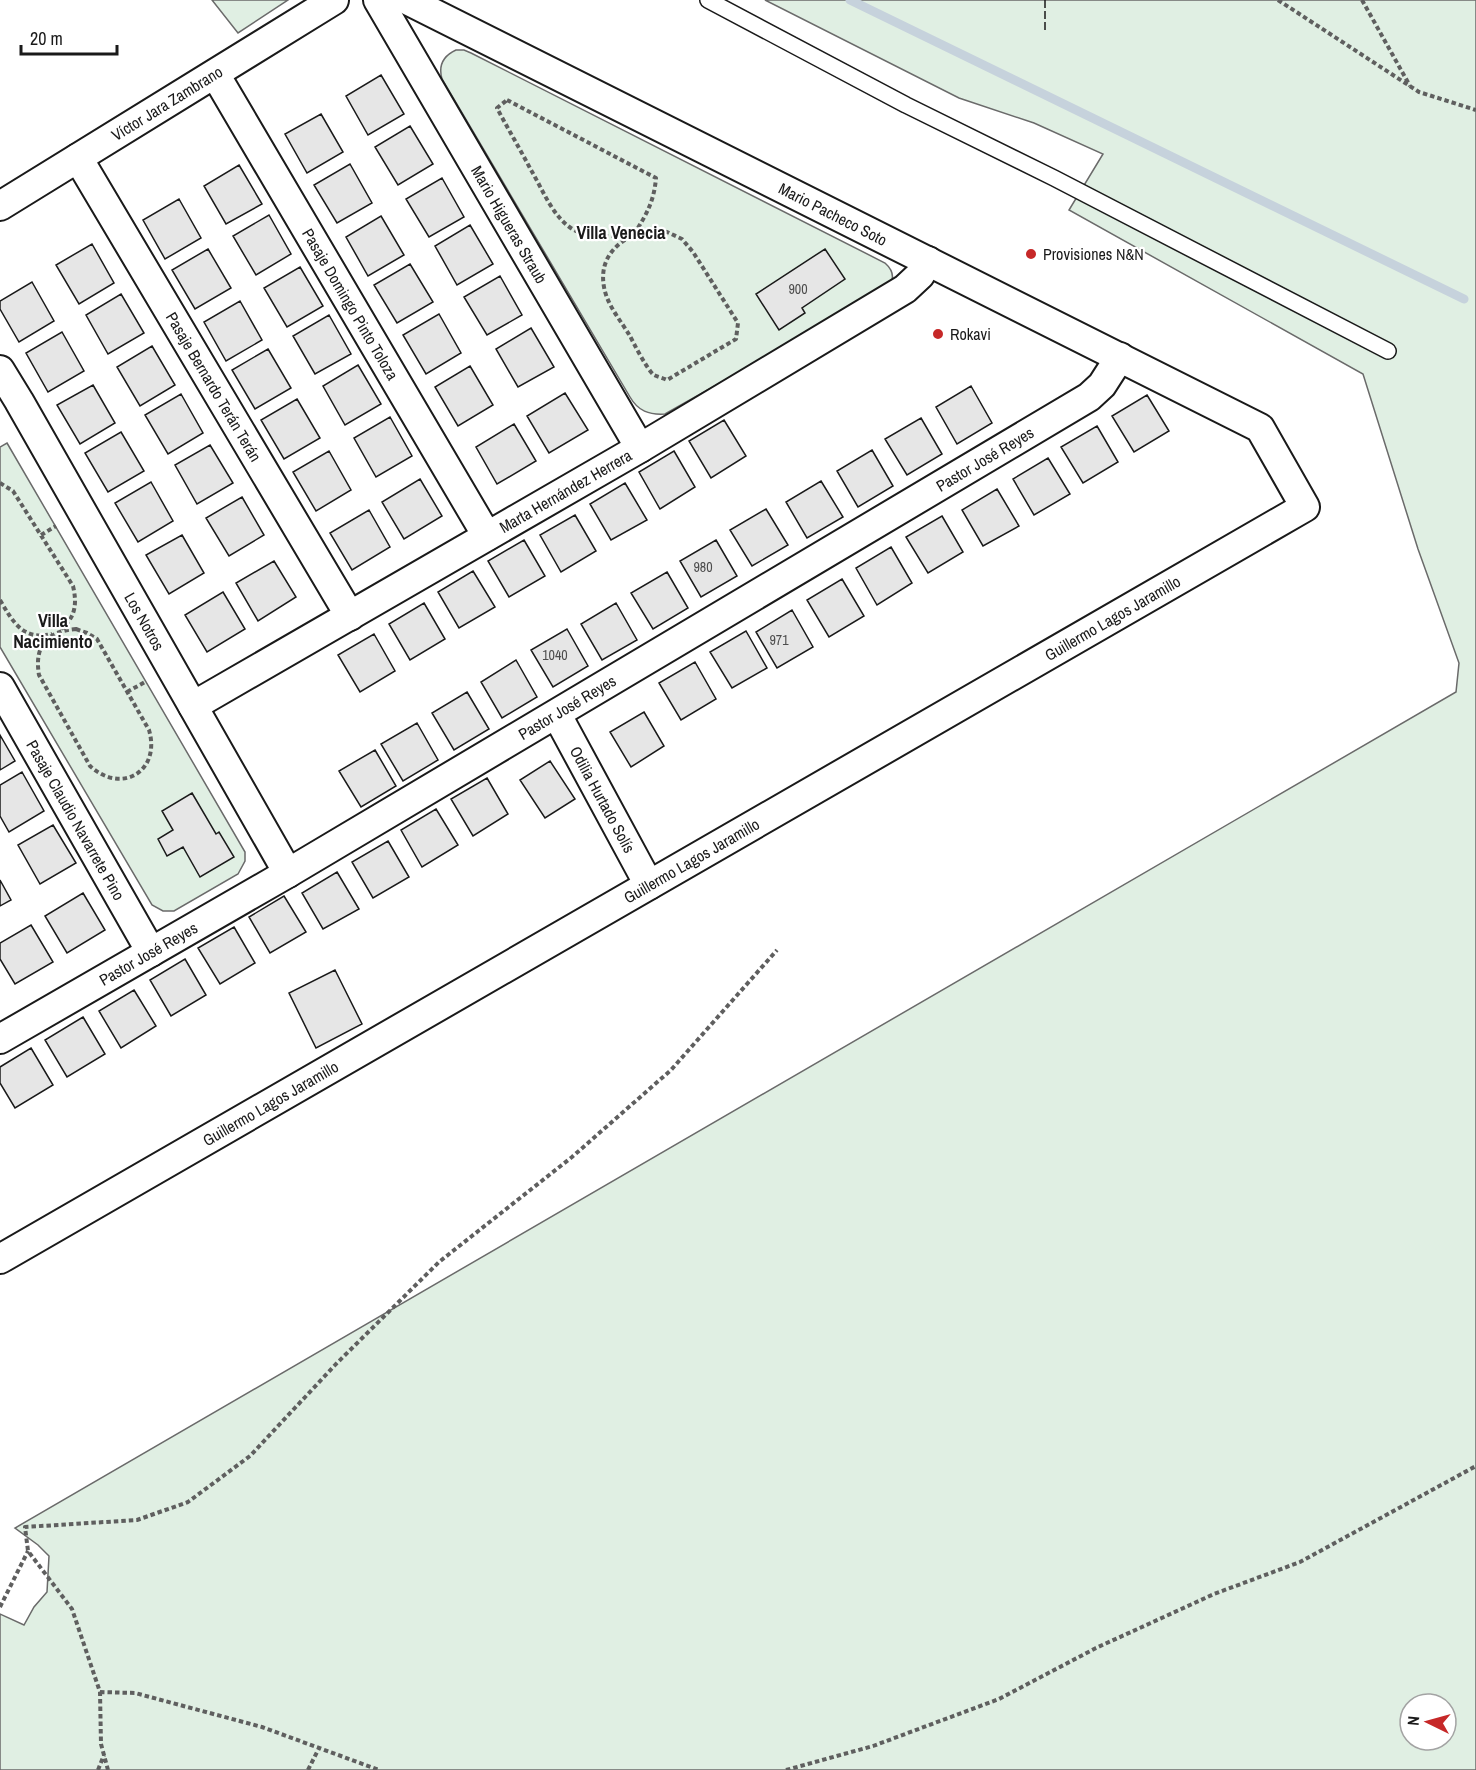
<svg xmlns="http://www.w3.org/2000/svg" width="1476" height="1770" viewBox="0 0 1476 1770" font-family="'Archivo Narrow',sans-serif">
<style>
.green{fill:#e0efe3;stroke:#6a6a6a;stroke-width:1.5;fill-rule:evenodd}
.lines{fill:none;stroke-linecap:round;stroke-linejoin:round}
.stream{stroke:#c6d2dc;stroke-width:9}
.building{fill:#e6e6e6;stroke:#1a1a1a;stroke-width:1.5}
.service-casing{stroke:#1a1a1a;stroke-width:18}
.minor-casing{stroke:#1a1a1a;stroke-width:32}
.path{stroke:#5f5f5f;stroke-width:4;stroke-dasharray:4.5 3;stroke-linecap:butt}
.service{stroke:#fff;stroke-width:15}
.minor{stroke:#fff;stroke-width:28}
.fence{stroke:#1a1a1a;stroke-width:1.5;stroke-dasharray:8 3;stroke-linecap:butt}
.poi-dot{fill:#c62828;stroke:#fff;stroke-width:2}
.labels{text-anchor:middle;stroke-width:4.5;stroke-linejoin:round;paint-order:stroke}
.number-label{font-size:14px;fill:#4d4d4d}
.street-label{font-size:16px;fill:#1a1a1a;stroke:#fff}
.poi-label{font-size:16px;fill:#1a1a1a;stroke:#fff;text-anchor:start}
.neighbourhood-label{font-size:18px;font-weight:bold;fill:#1a1a1a;stroke:#fff}
</style>
<rect width="100%" height="100%" fill="#fff"/>
<!-- green -->
<path class="green" d="M212 0H288L238 33Z
M765 0H1476V1770H0V1614L24 1625 34 1607 47 1592 49 1556 38 1545 15 1528 1456 692 1459 663 1418 549 1363 374 1069 210 1103 154 1034 123 959 98ZM1410 1704H1446V1740H1410Z
M456 50H464L471 53 885 263C894 271 895 279 888 288L665 414C649 415 638 411 630 397L442 79C438 65 443 56 456 50Z
M7 443 245 852V861L238 874 174 911H163L152 905 0 647V447Z"/>
<g class="lines">
<!-- stream -->
<path class="stream" d="M850 0 1464 299"/>
</g>
<!-- building -->
<path class="building" d="M381 75 404 114 368 135 346 96Z
M321 114 343 152 307 173 285 134Z
M410 126 433 164 398 185 375 147Z
M350 164 372 203 337 223 314 185Z
M239 165 262 204 226 224 204 186Z
M442 178 464 217 429 237 406 199Z
M179 199 201 238 165 259 143 220Z
M269 215 291 254 256 275 233 236Z
M381 216 404 255 368 276 346 237Z
M470 225 493 264 457 285 435 246Z
M92 244 114 283 79 304 56 265Z
M208 249 231 288 195 309 172 270Z
M825 249 845 279 802 308 805 313 779 330 756 294Z
M410 264 433 302 397 323 374 285Z
M300 267 323 306 287 327 264 288Z
M500 276 522 315 487 335 464 297Z
M32 282 54 321 19 342 0 309V301Z
M121 294 144 333 108 354 86 315Z
M240 301 262 340 226 361 204 322Z
M439 314 461 353 426 374 403 335Z
M329 315 351 354 315 374 293 336Z
M531 328 554 367 518 387 496 349Z
M62 332 84 371 48 392 26 353Z
M152 346 175 385 140 406 117 367Z
M268 349 291 388 255 409 232 370Z
M358 365 381 404 345 425 323 386Z
M470 366 493 405 458 426 435 387Z
M93 385 115 423 80 444 57 405Z
M971 386 992 423 957 444 936 407Z
M565 393 588 430 549 453 527 416Z
M181 394 203 433 168 454 145 415Z
M1147 395 1169 431 1134 452 1112 416Z
M297 399 320 438 284 459 261 420Z
M390 417 412 456 376 477 354 438Z
M921 418 942 454 907 475 885 439Z
M724 420 746 456 711 478 689 441Z
M514 424 536 461 497 484 476 447Z
M1097 426 1118 462 1083 483 1061 447Z
M121 432 144 471 108 492 85 453Z
M210 445 233 483 197 504 175 465Z
M872 450 893 486 858 507 837 471Z
M329 451 351 490 316 511 293 472Z
M674 451 695 487 660 509 639 472Z
M1048 458 1070 494 1034 515 1013 479Z
M420 479 442 516 404 539 382 502Z
M821 481 843 517 807 538 786 502Z
M151 482 173 521 138 542 115 503Z
M625 483 647 520 611 540 590 504Z
M997 489 1019 526 983 546 962 510Z
M242 497 264 535 229 556 206 518Z
M766 509 788 545 752 566 730 530Z
M369 510 390 547 352 570 330 533Z
M575 515 596 551 561 572 540 535Z
M942 516 963 552 928 573 906 537Z
M182 535 204 573 169 594 146 555Z
M524 540 545 576 509 597 488 561Z
M716 540 737 576 701 597 680 561Z
M891 547 912 583 877 605 856 568Z
M274 561 296 597 258 621 236 583Z
M473 571 495 607 459 628 438 592Z
M667 572 688 608 653 629 631 593Z
M842 579 864 616 829 637 807 600Z
M223 592 245 629 207 652 185 615Z
M424 603 445 639 410 660 389 624Z
M616 603 637 640 602 660 581 624Z
M792 610 813 647 777 668 756 632Z
M567 629 588 666 553 687 531 650Z
M746 631 767 668 732 688 710 652Z
M374 634 395 671 360 692 338 655Z
M516 660 537 697 502 718 481 682Z
M695 662 716 699 681 720 659 683Z
M467 692 489 729 454 750 432 713Z
M644 712 664 746 631 767 610 732Z
M417 723 438 760 403 781 381 744Z
M0 735 15 761 0 770Z
M375 750 396 786 361 807 339 771Z
M550 761 575 799 545 818 520 780Z
M22 772 44 811 9 832 0 816V785Z
M487 778 508 814 473 836 451 799Z
M192 793 216 834 219 832 234 857 200 877 183 847 167 856 158 839 173 830 162 811Z
M436 809 458 845 422 867 401 830Z
M53 825 76 863 40 884 18 845Z
M388 841 409 877 373 898 352 862Z
M337 872 359 909 323 929 302 893Z
M0 880 11 900 0 906Z
M83 893 105 930 67 953 45 916Z
M284 896 306 932 270 953 249 917Z
M31 925 53 962 15 984 0 959V943Z
M234 927 255 963 220 984 198 948Z
M185 959 206 995 171 1016 150 980Z
M335 970 362 1024 316 1048 289 993Z
M134 990 156 1026 121 1048 99 1011Z
M83 1017 105 1054 67 1077 45 1040Z
M31 1048 53 1085 15 1108 0 1083V1067Z"/>
<g class="lines">
<!-- service casing -->
<g class="service-casing">
<path id="service" d="M708 0 906 105 1054 178 1388 351"/>
</g>
<!-- minor casing -->
<g class="minor-casing">
<g id="minor">
<path id="s1" d="M378 0 640 448"/>
<path id="s2" d="M215 74 487 536"/>
<path id="s3" d="M78 158 350 616"/>
<path id="s4" d="M0 206 334 0"/>
<path id="s5" d="M0 370 19 401 288 873"/>
<path id="s6" d="M0 687 151 952"/>
<path id="s7" d="M193 706 640 448 905 289 920 275 928 261"/>
<path id="s8" d="M557 715 649 885"/>
<path id="s9" d="M0 1039 288 873 1089 397 1102 385 1120 357"/>
<path id="s10" d="M0 1259 1305 507 1260 428 407 0"/>
</g>
</g>
<!-- path -->
<path class="path" d="M1278 0 1419 92 1476 110
M1362 0 1410 86
M507 100 656 178C654 201 647 214 634 234 617 236 590 239 574 230 553 218 543 190 531 170 520 149 508 129 497 108Z
M650 230 667 232 682 239 693 252 738 323 736 339 667 380C663 378 658 377 654 375 648 371 634 344 630 336 621 321 607 305 604 287 598 255 622 236 650 230Z
M0 483 13 491 73 586C77 603 76 617 61 629
M41 535 56 526
M0 600C13 622 23 641 52 634
M76 629 87 633 97 639 149 730C161 771 122 795 90 766L39 675C34 646 47 631 76 629Z
M127 692 145 682
M0 1607 28 1551
M100 1692 135 1693 262 1727 379 1770
M98 1770 104 1755
M108 1770 101 1744 100 1692 72 1609 28 1551 25 1527 137 1520 188 1502 250 1456 336 1364 439 1262 572 1157 671 1070 777 950
M308 1770 319 1748
M786 1770 873 1746 999 1699 1096 1648 1214 1594 1300 1562 1476 1466"/>
<!-- service -->
<use href="#service" class="service"/>
<!-- minor -->
<use href="#minor" class="minor"/>
<!-- fence -->
<path class="fence" d="M1045 0V32"/>
</g>
<!-- markers -->
<g class="poi-dot">
<circle cx="1031" cy="254" r="6"/>
<circle cx="938" cy="334" r="6"/>
</g>
<g class="labels">
<!-- number labels -->
<g class="number-label">
<text x="798" y="294">900</text>
<text x="703" y="572">980</text>
<text x="779" y="645">971</text>
<text x="555" y="660">1040</text>
</g>
<!-- street labels -->
<g class="street-label">
<text dy="6" stroke="none"><textPath href="#s4" startOffset="196">Víctor Jara Zambrano</textPath></text>
<text transform="translate(833 214) rotate(27)" y="6">Mario Pacheco Soto</text>
<text dy="6" stroke="none"><textPath href="#s1" startOffset="260">Mario Higueras Straub</textPath></text>
<text dy="6" stroke="none"><textPath href="#s2" startOffset="267">Pasaje Domingo Pinto Toloza</textPath></text>
<text dy="6" stroke="none"><textPath href="#s3" startOffset="266">Pasaje Bernardo Terán Terán</textPath></text>
<text dy="6" stroke="none"><textPath href="#s9" startOffset="1143">Pastor José Reyes</textPath></text>
<text dy="6" stroke="none"><textPath href="#s7" startOffset="430">Marta Hernández Herrera</textPath></text>
<text dy="6" stroke="none"><textPath href="#s10" startOffset="1284">Guillermo Lagos Jaramillo</textPath></text>
<text dy="6" stroke="none"><textPath href="#s5" startOffset="290">Los Notros</textPath></text>
<text dy="6" stroke="none"><textPath href="#s9" startOffset="657">Pastor José Reyes</textPath></text>
<text dy="6" stroke="none"><textPath href="#s8" startOffset="96">Odilia Hurtado Solís</textPath></text>
<text dy="6" stroke="none"><textPath href="#s6" startOffset="153">Pasaje Claudio Navarrete Pino</textPath></text>
<text dy="6" stroke="none"><textPath href="#s10" startOffset="798">Guillermo Lagos Jaramillo</textPath></text>
<text dy="6" stroke="none"><textPath href="#s9" startOffset="171">Pastor José Reyes</textPath></text>
<text dy="6" stroke="none"><textPath href="#s10" startOffset="312">Guillermo Lagos Jaramillo</textPath></text>
</g>
<!-- poi labels -->
<g class="poi-label">
<text x="1043" y="260">Provisiones N&amp;N</text>
<text x="950" y="340">Rokavi</text>
</g>
<!-- neighbourhood labels -->
<g class="neighbourhood-label">
<text x="621" y="239">Villa Venecia</text>
<text x="53" y="627">Villa<tspan x="53" dy="21">Nacimiento</tspan></text>
</g>
</g>
<!-- north arrow -->
<g transform="translate(1428 1722) rotate(275)"><circle r="28" fill="#ffffff" stroke="#a3a3a3" stroke-width="1.5"/>
<path d="M0-4.5L10 22L0 15L-10 22Z" fill="#c62828"/>
<text y="-9" font-size="16" font-weight="bold" text-anchor="middle" fill="#1a1a1a">N</text>
</g>
<!-- scale -->
<path d="M21 45v9h96v-9" fill="none" stroke="#1a1a1a" stroke-width="3"/>
<text x="30" y="45" font-size="18" fill="#1a1a1a" stroke="#ffffff" stroke-width="4.5" paint-order="stroke">20 m</text>
</svg>
